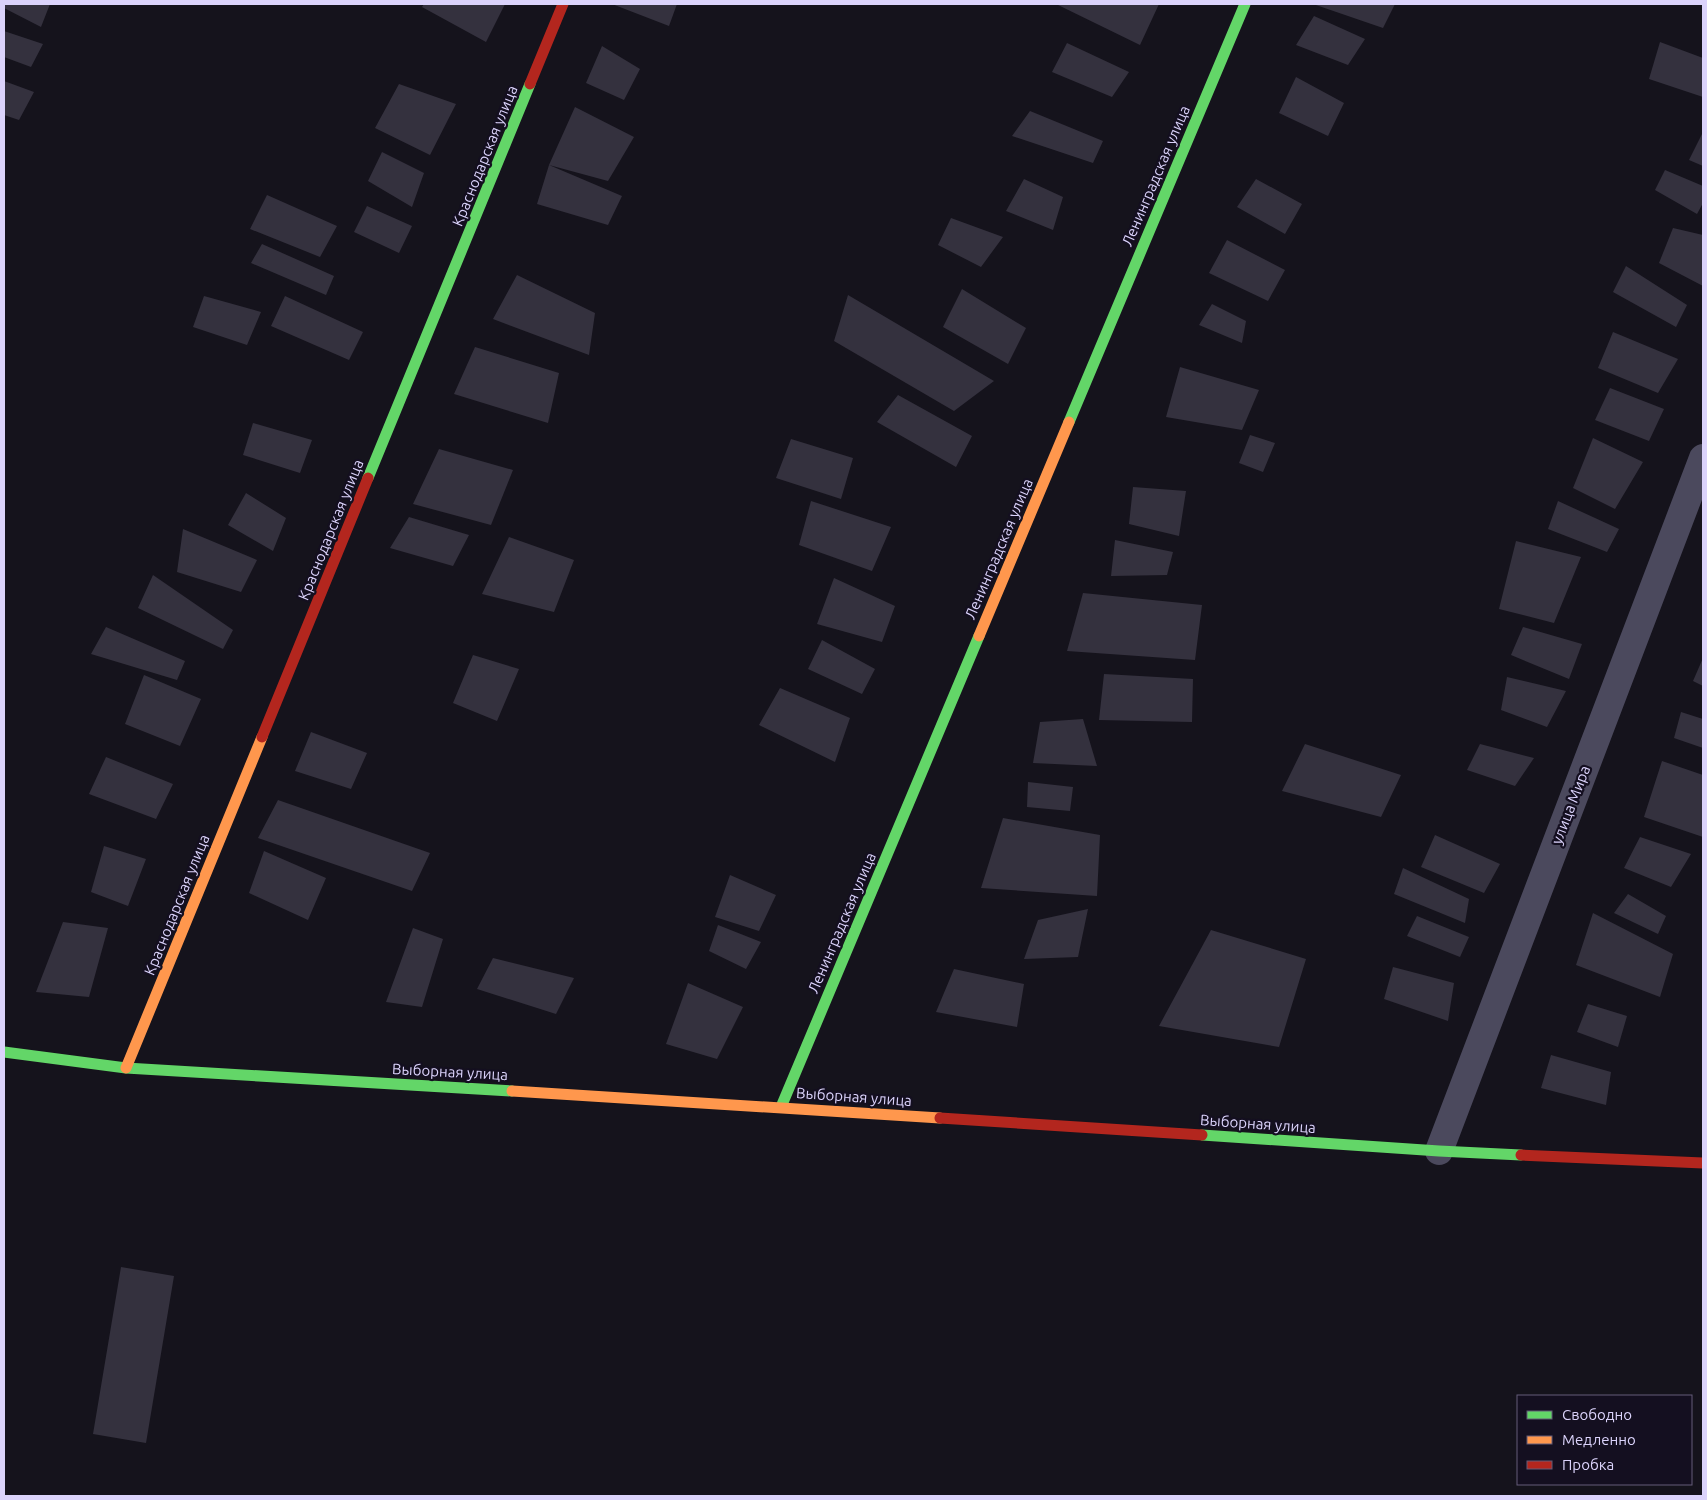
<svg xmlns="http://www.w3.org/2000/svg" width="1707" height="1500" viewBox="0 0 1707 1500" font-family="Ubuntu,sans-serif">
<style>
.building{fill:#34313e}
.lines{fill:none;stroke-linecap:round;stroke-linejoin:round}
.street{stroke:#4b495d;stroke-width:28}
.fast{stroke:#63d668;stroke-width:11}
.slow{stroke:#ff974d;stroke-width:11}
.jam{stroke:#b3261e;stroke-width:11}
.labels{text-anchor:middle;stroke-width:4.5;stroke-linejoin:round;paint-order:stroke}
.street-label{font-size:15px;fill:#dbd3fb;stroke:#140f20}
</style>
<rect width="100%" height="100%" fill="#15131c"/>
<!-- building -->
<path class="building" d="M4 4H50L41 27 4 8Z
M424 4H505L486 42 422 7Z
M612 4H677L669 26Z
M1056 4H1159L1140 45Z
M1313 4H1395L1383 28Z
M1314 16 1365 39 1348 65 1296 45Z
M4 31 43 44 31 67 4 57Z
M1660 42 1703 58V97L1649 79Z
M1067 43 1129 72 1112 97 1052 72Z
M602 46 640 69 624 100 586 83Z
M1296 77 1344 103 1328 136 1279 113Z
M4 81 34 92 19 120 4 115Z
M399 84 456 104 430 155 375 128Z
M575 107 634 137 608 181 549 165Z
M1030 111 1103 141 1093 163 1012 136Z
M1703 132V166L1689 160Z
M382 152 424 173 412 207 368 181Z
M549 165 622 196 608 225 537 204Z
M1665 170 1703 186V203L1697 214 1655 190Z
M1024 179 1063 197 1053 230 1006 211Z
M1256 179 1302 204 1285 234 1237 207Z
M267 195 337 226 320 257 250 229Z
M367 206 412 226 399 253 354 232Z
M951 218 1003 237 981 267 938 245Z
M1673 228 1703 235V286L1659 263Z
M1227 240 1285 270 1268 301 1209 273Z
M262 244 334 276 326 295 251 263Z
M1626 266 1687 305 1676 327 1613 292Z
M517 275 595 313 589 355 493 319Z
M962 289 1026 328 1008 364 943 327Z
M848 295 994 381 954 411 834 341Z
M204 296 261 312 247 345 193 327Z
M285 296 363 332 349 360 271 326Z
M1212 304 1246 321 1242 343 1199 325Z
M1613 332 1678 359 1658 393 1598 368Z
M475 347 559 373 548 423 454 394Z
M1180 367 1259 390 1242 430 1166 417Z
M1610 388 1664 409 1649 441 1595 420Z
M898 395 972 436 956 467 877 422Z
M253 423 312 440 300 473 243 455Z
M1250 435 1275 443 1263 472 1239 463Z
M1593 438 1643 462 1615 509 1573 488Z
M791 439 853 458 841 499 776 478Z
M439 449 513 470 491 525 413 504Z
M1133 487 1186 491 1179 536 1129 524Z
M246 493 286 518 273 551 228 525Z
M811 501 891 527 872 571 799 545Z
M1558 501 1619 529 1607 552 1548 529Z
M409 517 469 535 453 566 390 548Z
M183 529 257 560 241 592 177 572Z
M509 537 574 560 554 612 482 594Z
M1115 540 1173 552 1167 575 1111 576Z
M1516 541 1581 557 1554 623 1499 609Z
M153 575 233 630 223 649 138 608Z
M834 578 895 606 882 642 817 624Z
M1083 593 1202 605 1195 660 1067 651Z
M106 627 185 661 177 680 91 654Z
M1523 627 1582 644 1569 679 1511 655Z
M822 640 875 669 862 694 808 669Z
M473 655 519 669 497 721 453 703Z
M1703 658V686L1693 681Z
M1104 674 1193 679 1192 722 1099 720Z
M144 675 201 699 180 746 125 724Z
M1507 677 1566 691 1547 727 1501 710Z
M780 688 850 718 835 762 759 725Z
M1681 712 1703 719V748L1674 738Z
M1083 719 1097 766 1033 763 1040 722Z
M311 732 367 753 351 789 295 771Z
M1305 744 1401 775 1381 817 1282 791Z
M1480 744 1534 758 1515 786 1467 770Z
M106 757 173 784 156 819 89 794Z
M1662 761 1703 775V837L1644 817Z
M1028 782 1073 787 1070 811 1027 807Z
M278 800 430 853 412 891 258 838Z
M1003 818 1100 835 1097 896 981 888Z
M1435 835 1500 864 1484 893 1421 867Z
M1640 837 1691 854 1671 887 1624 868Z
M104 846 146 859 128 906 91 892Z
M264 851 326 878 308 920 249 893Z
M1403 868 1469 899 1465 923 1394 894Z
M730 875 776 895 759 931 715 917Z
M1628 894 1666 916 1658 934 1614 913Z
M1088 909 1078 957 1024 959 1038 920Z
M1593 913 1673 954 1660 997 1576 965Z
M1417 916 1469 937 1460 957 1407 936Z
M63 922 108 928 89 997 36 992Z
M718 925 761 942 746 969 709 951Z
M413 928 443 939 422 1007 386 1002Z
M1211 930 1306 959 1279 1047 1159 1026Z
M493 958 574 978 556 1014 477 989Z
M1393 967 1454 983 1448 1021 1384 999Z
M954 969 1024 984 1017 1027 936 1012Z
M688 983 743 1007 717 1059 666 1044Z
M1588 1004 1627 1016 1618 1047 1577 1032Z
M1551 1055 1611 1072 1606 1105 1541 1088Z
M121 1267 174 1276 146 1443 93 1434Z"/>
<g class="lines">
<!-- street -->
<path class="street" d="M1439 1151 1703 458"/>
<!-- fast -->
<path class="fast" d="M1069 422 1245 4
M368 478 530 84
M4 1052 126 1068 512 1091
M781 1107 979 636
M1202 1135 1439 1151 1521 1155"/>
<!-- slow -->
<path class="slow" d="M979 636 1069 422
M126 1068 262 737
M512 1091 940 1118"/>
<!-- jam -->
<path class="jam" d="M530 84 563 4
M262 737 368 478
M940 1118 1202 1135
M1521 1155 1703 1163"/>
</g>
<g class="labels">
<!-- street labels -->
<g class="street-label">
<text transform="translate(485 156) rotate(-68)" y="5">Краснодарская улица</text>
<text transform="translate(1156 176) rotate(-67)" y="5">Ленинградская улица</text>
<text transform="translate(331 530) rotate(-68)" y="5">Краснодарская улица</text>
<text transform="translate(999 549) rotate(-67)" y="5">Ленинградская улица</text>
<text transform="translate(1571 805) rotate(-69)" y="5">улица Мира</text>
<text transform="translate(177 905) rotate(-68)" y="5">Краснодарская улица</text>
<text transform="translate(842 923) rotate(-67)" y="5">Ленинградская улица</text>
<text transform="translate(450 1072) rotate(3)" y="5">Выборная улица</text>
<text transform="translate(854 1097) rotate(4)" y="5">Выборная улица</text>
<text transform="translate(1258 1124) rotate(4)" y="5">Выборная улица</text>
</g>
</g>
<!-- border -->
<rect width="1707" height="1500" fill="none" stroke="#dbd3fb" stroke-width="10"/>
<!-- legend -->
<rect x="1517" y="1395" width="175" height="90" fill="#140f20" stroke="#645d78"/>
<rect x="1527" y="1411" width="25" height="8" fill="#63d668" stroke="#645d78"/>
<text x="1562" y="1420" font-size="15" fill="#dbd3fb">Свободно</text>
<rect x="1527" y="1436" width="25" height="8" fill="#ff974d" stroke="#645d78"/>
<text x="1562" y="1445" font-size="15" fill="#dbd3fb">Медленно</text>
<rect x="1527" y="1461" width="25" height="8" fill="#b3261e" stroke="#645d78"/>
<text x="1562" y="1470" font-size="15" fill="#dbd3fb">Пробка</text>
</svg>
